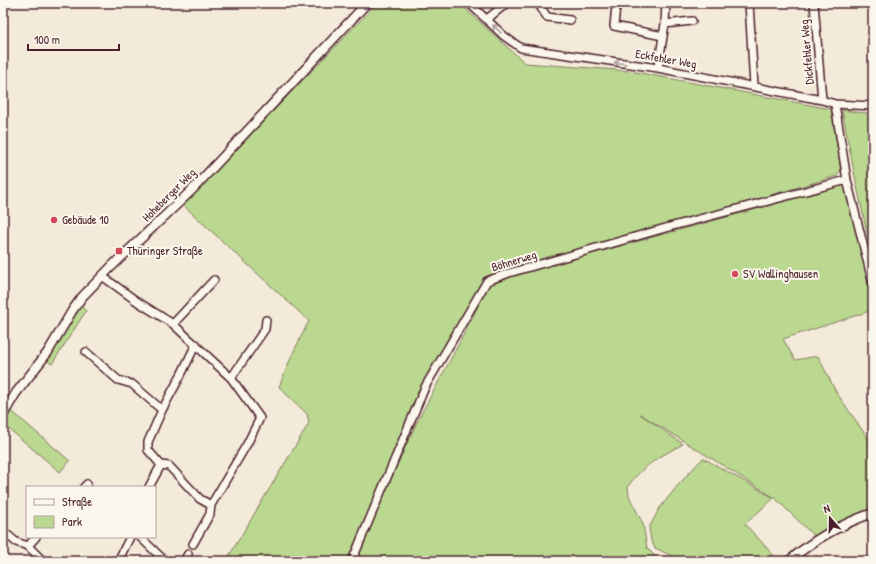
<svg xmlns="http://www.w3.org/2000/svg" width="876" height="564" viewBox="0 0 876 564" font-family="'Patrick Hand',sans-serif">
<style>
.green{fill:#bad890;stroke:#827c5e}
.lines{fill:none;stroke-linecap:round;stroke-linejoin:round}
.minor-casing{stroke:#4a1f2b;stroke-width:10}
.tertiary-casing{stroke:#4a1f2b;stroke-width:11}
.minor{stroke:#fbf7ec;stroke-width:7}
.tertiary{stroke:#fbf7ec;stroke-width:8}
.oneway{stroke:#ab9695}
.poi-dot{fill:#d1495b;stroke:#fbf7ec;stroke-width:1.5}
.labels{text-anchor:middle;stroke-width:4;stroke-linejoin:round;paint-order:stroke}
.street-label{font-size:12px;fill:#4a1f2b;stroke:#fbf7ec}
.poi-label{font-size:12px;fill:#4a1f2b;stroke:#fbf7ec;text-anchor:start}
</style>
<rect width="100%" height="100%" fill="#f4ead9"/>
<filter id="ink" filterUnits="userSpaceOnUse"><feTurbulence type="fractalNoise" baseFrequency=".025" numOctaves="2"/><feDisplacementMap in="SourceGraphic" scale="8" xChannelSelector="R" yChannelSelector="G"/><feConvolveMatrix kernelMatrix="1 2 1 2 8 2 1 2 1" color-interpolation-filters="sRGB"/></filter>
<g filter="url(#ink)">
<!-- green -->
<path class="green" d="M377 3H459L525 63 630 71 831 109 841 170 837 176 487 277 482 283 422 388 386 475 400 458 420 416 454 353 489 285 509 277 598 252 845 185 873 297V310L783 339 795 360 818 356 836 392 872 444 873 447V515L817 539 775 498 640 414 683 444C661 456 643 465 628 486L629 496 643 524 647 548 657 558 664 561H226L309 423 307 414 279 387 292 355 309 321 183 205Z
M842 110 873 114V261L854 172Z
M81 306 86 311 52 364 47 361Z
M8 408 70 461 60 472 3 424Z
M703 458 774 498 745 524 777 559 775 561H683L655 548 651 541 649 528 659 509 679 484Z"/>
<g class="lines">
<!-- minor casing -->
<g class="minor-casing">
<path id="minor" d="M469 3 504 36 521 48 658 68 822 100 835 104 873 106
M538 3 547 17 570 20
M749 3 754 86
M814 3 822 100
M616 6 614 26 663 36
M487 19 507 3
M665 24 692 21
M658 68 665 24 666 3
M835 104 847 180 873 284
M102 276 138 302 173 324 231 378 260 418 247 444 211 505 210 514 193 544
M173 324 214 280
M86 352 118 380 132 384 162 410 181 375 196 344
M231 378 265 329 266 320
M161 465 169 466 200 499 211 505
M84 487 87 484
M149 487 161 465 148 450V442L162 410
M3 531 16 542 28 546 43 561
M140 537 165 561
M28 546 36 537
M118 561 130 537
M184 561 188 554
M352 561 425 387 487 281 509 273 669 227 847 180"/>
</g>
<!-- tertiary casing -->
<g class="tertiary-casing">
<path id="tertiary" d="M3 415 16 393 48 352 72 311 82 297 111 267 192 190 367 3
M789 561C814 539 841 524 873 513"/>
</g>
<!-- minor -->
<use href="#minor" class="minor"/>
<!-- tertiary -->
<use href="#tertiary" class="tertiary"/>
</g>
<!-- one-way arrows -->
<defs><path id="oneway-shaft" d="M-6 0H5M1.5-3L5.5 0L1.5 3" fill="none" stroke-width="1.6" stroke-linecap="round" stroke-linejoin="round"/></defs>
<g class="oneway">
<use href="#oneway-shaft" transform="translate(497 29) rotate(-135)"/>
<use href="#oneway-shaft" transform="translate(620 63) rotate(-171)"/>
</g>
</g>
<!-- markers -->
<g class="poi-dot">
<circle cx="54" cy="220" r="4"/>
<rect x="115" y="247" width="8" height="8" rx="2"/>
<circle cx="735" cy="274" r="4"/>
</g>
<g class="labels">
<!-- street labels -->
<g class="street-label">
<text transform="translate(807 52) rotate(-95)" y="4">Dickfehler Weg</text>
<text transform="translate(666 59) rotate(10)" y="4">Eckfehler Weg</text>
<text transform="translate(169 195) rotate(-45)" y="4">Hoheberger Weg</text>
<text transform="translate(514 261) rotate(-17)" y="4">Böhnerweg</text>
</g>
<!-- poi labels -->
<g class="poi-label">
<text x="62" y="224">Gebäude 10</text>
<text x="127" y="255">Thüringer Straße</text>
<text x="743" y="278">SV Wallinghausen</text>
</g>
</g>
<!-- margin -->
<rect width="876" height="564" fill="none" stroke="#fbf7ec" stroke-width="16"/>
<rect x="8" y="8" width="860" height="548" fill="none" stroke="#4a1f2b" stroke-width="1.5" filter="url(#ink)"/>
<!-- legend -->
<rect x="26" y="486" width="130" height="52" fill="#fbf7ec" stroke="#b4a19f"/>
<rect x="34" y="499" width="20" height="6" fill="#fbf7ec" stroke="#b4a19f"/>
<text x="62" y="506" font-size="12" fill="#4a1f2b">Straße</text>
<rect x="34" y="516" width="20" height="12" fill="#bad890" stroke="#b4a19f"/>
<text x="62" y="526" font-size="12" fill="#4a1f2b">Park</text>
<!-- north arrow -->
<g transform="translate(830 518) rotate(340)" stroke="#fbf7ec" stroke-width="3" paint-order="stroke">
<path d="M0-3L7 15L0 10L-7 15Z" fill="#4a1f2b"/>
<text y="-6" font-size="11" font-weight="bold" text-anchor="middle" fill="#4a1f2b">N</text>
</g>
<!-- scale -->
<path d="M28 44v6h91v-6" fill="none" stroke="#4a1f2b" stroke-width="2"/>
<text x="34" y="44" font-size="12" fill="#4a1f2b" stroke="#fbf7ec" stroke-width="3" paint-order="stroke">100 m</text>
</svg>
